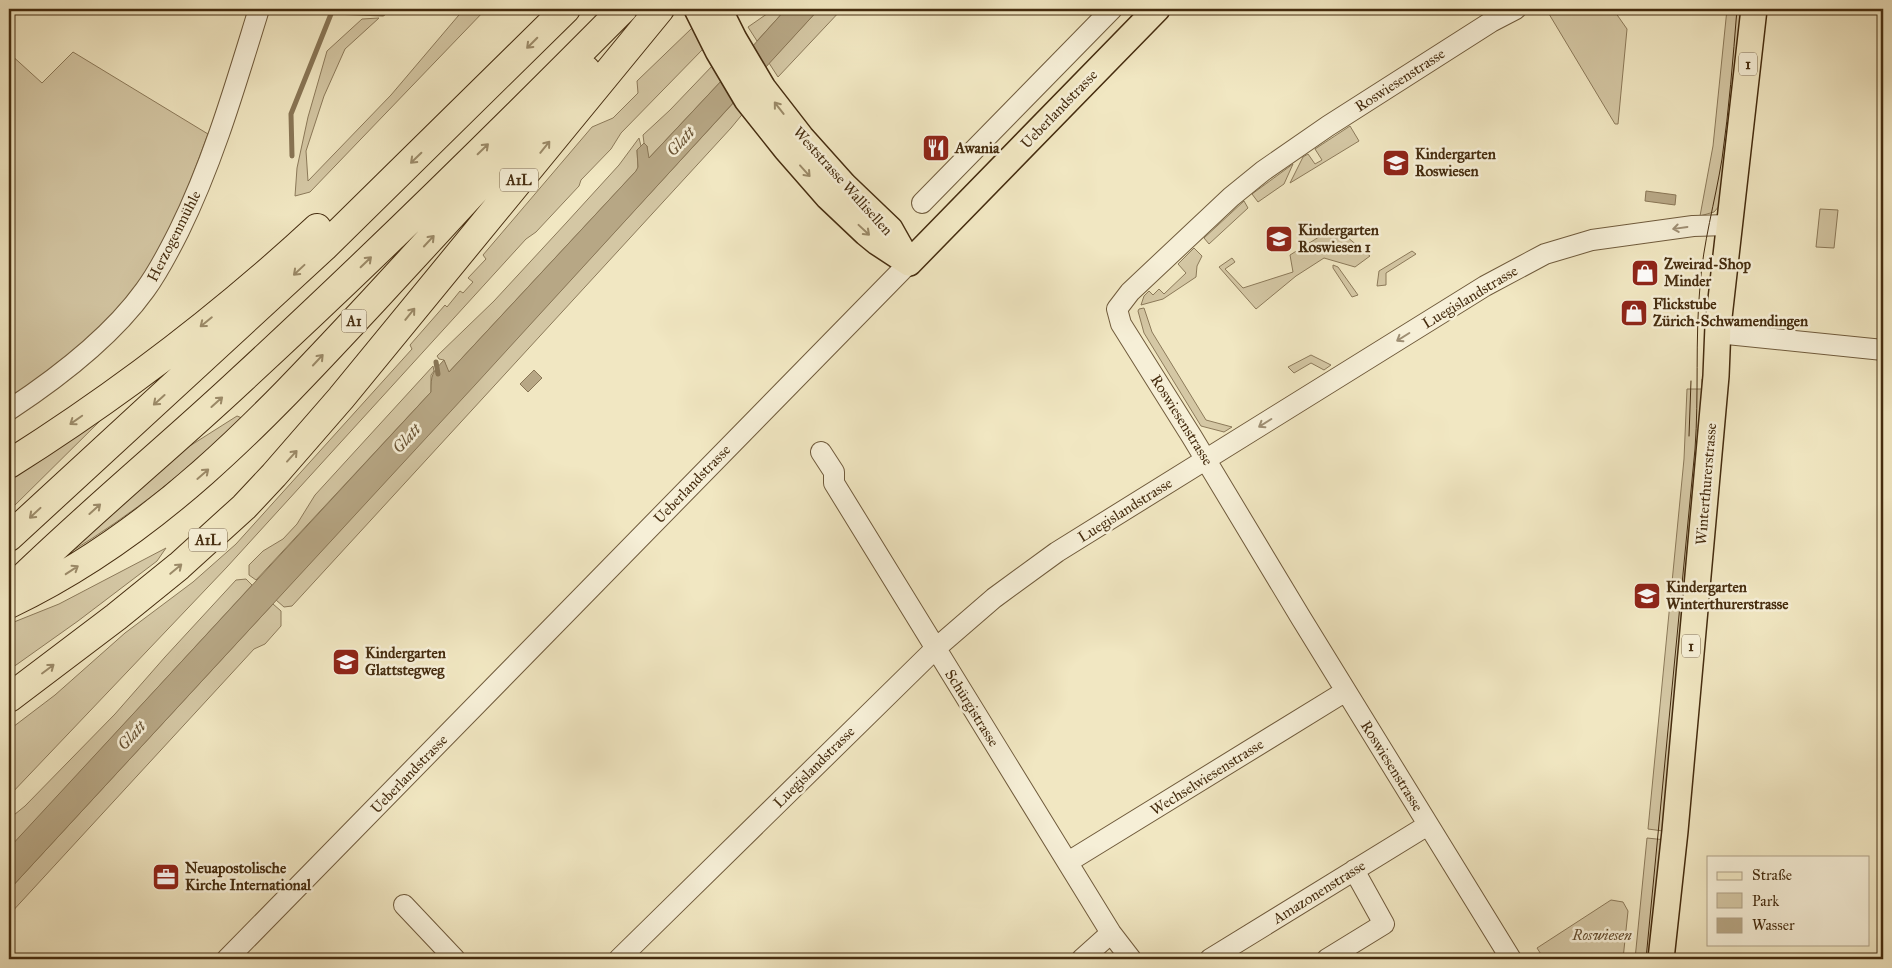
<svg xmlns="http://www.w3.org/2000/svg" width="1892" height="968" viewBox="0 0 1892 968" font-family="'IM FELL Great Primer',serif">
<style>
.green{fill:#d4c7a4;stroke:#8c7a5a}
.water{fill:#b7a785;stroke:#897656}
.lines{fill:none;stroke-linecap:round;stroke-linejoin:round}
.stream{stroke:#897656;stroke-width:5}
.minor-casing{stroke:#705b3c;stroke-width:22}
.major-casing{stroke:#452c0f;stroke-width:28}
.highway-casing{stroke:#452c0f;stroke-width:30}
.minor{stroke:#f6efd7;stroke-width:20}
.major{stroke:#f1e7c2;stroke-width:25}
.highway{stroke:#f1e7c2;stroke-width:28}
.tram{stroke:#452c0f;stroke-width:1}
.oneway{stroke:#9b8a68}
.oneway2{stroke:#9e8e73}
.labels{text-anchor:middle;stroke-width:5;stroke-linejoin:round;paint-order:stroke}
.shield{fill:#f6efd7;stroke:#7a664b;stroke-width:1}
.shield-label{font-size:14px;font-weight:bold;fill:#452c0f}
.street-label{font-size:15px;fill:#452c0f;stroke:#f6efd7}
.poi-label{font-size:15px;font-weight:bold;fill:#452c0f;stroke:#f6efd7;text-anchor:start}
.park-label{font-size:15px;font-style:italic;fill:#624b2d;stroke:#f6efd7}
.water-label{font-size:16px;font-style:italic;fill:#675132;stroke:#f6efd7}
</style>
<rect width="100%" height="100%" fill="#f1e7c2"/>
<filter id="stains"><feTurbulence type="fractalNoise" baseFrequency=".004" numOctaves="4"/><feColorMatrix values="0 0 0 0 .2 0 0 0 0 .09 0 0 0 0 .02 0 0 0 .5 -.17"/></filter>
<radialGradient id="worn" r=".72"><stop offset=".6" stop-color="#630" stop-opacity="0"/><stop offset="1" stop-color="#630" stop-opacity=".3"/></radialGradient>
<!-- green -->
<path class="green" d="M464 9H486L310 192 295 196 297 168 308 117 327 51 362 19 379 18 345 49 324 96 306 151 308 181 391 95Z
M774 9H786L757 41 748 27Z
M819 9H842L778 77 769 63Z
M1546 9H1613L1627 29 1618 124H1615Z
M1727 9H1745L1721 204 1714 212 1700 216 1713 146Z
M692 28 703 49 621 133 611 149 581 180 579 186 536 232 526 239 227 567 9 796V730L55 695 125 633 193 582 236 544 412 349 410 345 445 305 447 307 460 291 463 293 473 282 468 278 486 259 483 255 592 127 613 118 638 93 637 81Z
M73 52 208 134C192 177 176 221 154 261 126 313 58 368 9 400V53L42 83Z
M714 64 724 78 648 159 647 146 644 143 643 135 670 110Z
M737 99 745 111 731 128 292 606 284 607 276 600Z
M1350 126 1359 141 1290 183 1303 157 1308 154 1315 164 1322 160 1315 149Z
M639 138 641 146 637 150 638 168 636 171 448 373 444 360 439 359 437 356 494 301 567 222 619 165Z
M1293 164 1284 184 1258 202 1252 194Z
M1244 201 1248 208 1209 244 1204 238Z
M1820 209 1838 210 1834 248 1816 247Z
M1335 227 1370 256 1355 267 1324 258 1296 276 1256 309 1219 267 1232 258 1235 262 1225 269 1243 288 1293 272 1290 255Z
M1194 248 1202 256 1197 266 1196 277 1163 299 1141 305 1144 296 1149 291 1153 295 1159 289 1164 294 1186 273 1178 264Z
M1412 251 1416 254 1386 273V285L1377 286 1379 271Z
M1333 265 1338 267 1358 295 1352 297 1333 268Z
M1144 308 1152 332 1206 420 1232 427 1224 432 1201 426 1144 333 1138 311 1139 309Z
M1311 355 1331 365 1324 370 1311 363 1294 373 1288 367Z
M433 366 434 371 431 375V392L256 580 249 575V565L263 551 283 539 297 524 315 495Z
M1702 379H1706L1663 831 1648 829 1684 459 1687 389H1702Z
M237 416 242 418C190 469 131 515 69 553L68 548 174 456Z
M102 419 9 511V479Z
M166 548 157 561 78 621 9 670V624L59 604Z
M246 579 252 585 9 849V819L25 806 115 714 165 657 236 580Z
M273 604 281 611V626L265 644 254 649 9 915V890Z
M1647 838 1666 840 1651 959H1635Z
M1611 900 1623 902 1628 911 1623 959H1544L1537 948Z"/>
<!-- water -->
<path class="water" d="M786 9H819L475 385 9 890V848L431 392C431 374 432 373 444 360L449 372 636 171 638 167 637 150 644 143 647 146 649 158 724 78Z
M1646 191 1676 195 1675 205 1645 201Z
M534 370 542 378 528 392 520 384Z"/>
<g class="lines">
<!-- stream -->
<path class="stream" d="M332 12 383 14
M292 156 291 114 333 9
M436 362 438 374"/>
<!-- minor casing -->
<g class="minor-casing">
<path id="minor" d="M922 203 1112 9
M1717 333 1883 350
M9 410C56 379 112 336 145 290 159 271 169 251 179 231 214 160 236 83 259 9
M821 452 834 472V483L1111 933 1131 959
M1068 862 1346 691
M404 905 455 959
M227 959 909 263
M619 959 935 649 994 598 1057 552 1485 286 1545 254 1592 240 1693 226 1728 225
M1082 959 1111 933
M1210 959 1428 825
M1327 959 1384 924 1354 870
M1511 959 1301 618 1192 437 1121 324 1117 309 1130 292 1231 197 1263 171 1328 126 1491 22 1516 9"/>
</g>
<!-- major casing -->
<g class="major-casing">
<path id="major" d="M697 9 718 51 747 100 786 149 828 197 866 233 877 242 909 263
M719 9 734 39 763 88 801 137 844 185 890 229 908 261
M909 263 1157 9
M1661 959 1675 831 1716 376 1718 326 1754 9"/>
</g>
<!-- highway casing -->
<g class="highway-casing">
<path id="highway" d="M9 464C118 395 222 316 317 228
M9 537 324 247 566 9
M9 591C84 517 165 451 242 379 372 259 498 135 623 9
M9 604C158 533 263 419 373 301 444 224 515 147 586 70
M9 698 116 617 179 566 244 507 274 475 341 398 660 9"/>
</g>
<!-- minor -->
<use href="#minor" class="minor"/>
<!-- major -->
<use href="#major" class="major"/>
<!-- highway -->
<use href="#highway" class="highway"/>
<!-- tram -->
<path class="tram" d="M1689 436 1691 381
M1646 959 1695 449C1699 395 1695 340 1700 286 1703 243 1715 202 1722 159 1729 110 1733 59 1737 9"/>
</g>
<!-- one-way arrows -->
<defs><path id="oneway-shaft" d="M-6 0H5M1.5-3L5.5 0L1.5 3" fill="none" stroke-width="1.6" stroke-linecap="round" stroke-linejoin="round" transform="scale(1.25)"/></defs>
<g class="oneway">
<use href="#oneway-shaft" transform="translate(532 43) rotate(135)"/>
<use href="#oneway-shaft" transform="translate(779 108) rotate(-128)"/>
<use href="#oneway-shaft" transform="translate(545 147) rotate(-51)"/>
<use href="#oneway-shaft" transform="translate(483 149) rotate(-44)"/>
<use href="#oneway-shaft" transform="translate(416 158) rotate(136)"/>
<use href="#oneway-shaft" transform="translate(805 171) rotate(48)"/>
<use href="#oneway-shaft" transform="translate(864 230) rotate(43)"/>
<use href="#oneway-shaft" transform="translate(429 241) rotate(-47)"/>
<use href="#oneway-shaft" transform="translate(366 262) rotate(-44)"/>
<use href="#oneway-shaft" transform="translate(299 270) rotate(137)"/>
<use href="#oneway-shaft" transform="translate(410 314) rotate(-51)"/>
<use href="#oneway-shaft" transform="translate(206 322) rotate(141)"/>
<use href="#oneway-shaft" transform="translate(318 360) rotate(-47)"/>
<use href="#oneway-shaft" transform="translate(159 400) rotate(138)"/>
<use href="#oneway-shaft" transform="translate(217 402) rotate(-42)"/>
<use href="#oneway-shaft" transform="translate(76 420) rotate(145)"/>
<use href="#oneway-shaft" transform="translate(292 456) rotate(-48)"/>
<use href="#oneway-shaft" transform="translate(203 474) rotate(-41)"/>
<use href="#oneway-shaft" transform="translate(95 509) rotate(-42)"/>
<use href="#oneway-shaft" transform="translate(35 513) rotate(137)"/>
<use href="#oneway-shaft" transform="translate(176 569) rotate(-40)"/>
<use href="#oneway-shaft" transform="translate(72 570) rotate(-33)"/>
<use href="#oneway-shaft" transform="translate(48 669) rotate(-37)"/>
</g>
<g class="oneway2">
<use href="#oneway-shaft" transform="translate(1680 228) rotate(172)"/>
<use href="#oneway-shaft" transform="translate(1403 337) rotate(148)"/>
<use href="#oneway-shaft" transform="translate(1265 423) rotate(148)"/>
</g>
<!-- icons -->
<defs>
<g id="restaurant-square" transform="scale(1.4375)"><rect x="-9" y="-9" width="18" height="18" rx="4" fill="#8f2418" stroke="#f6efd7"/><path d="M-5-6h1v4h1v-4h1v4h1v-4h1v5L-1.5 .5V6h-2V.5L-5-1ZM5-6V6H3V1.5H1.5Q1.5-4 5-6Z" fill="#fff"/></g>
<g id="school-square" transform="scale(1.4375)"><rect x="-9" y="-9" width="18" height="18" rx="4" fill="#8f2418" stroke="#f6efd7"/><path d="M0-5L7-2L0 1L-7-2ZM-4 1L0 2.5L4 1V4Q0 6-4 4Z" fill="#fff"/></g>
<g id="shop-square" transform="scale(1.4375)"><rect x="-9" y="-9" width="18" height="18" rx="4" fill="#8f2418" stroke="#f6efd7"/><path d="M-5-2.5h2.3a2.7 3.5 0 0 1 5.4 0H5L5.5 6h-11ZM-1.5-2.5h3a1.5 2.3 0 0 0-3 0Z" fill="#fff"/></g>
<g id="office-square" transform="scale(1.4375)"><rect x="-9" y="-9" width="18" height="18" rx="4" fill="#8f2418" stroke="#f6efd7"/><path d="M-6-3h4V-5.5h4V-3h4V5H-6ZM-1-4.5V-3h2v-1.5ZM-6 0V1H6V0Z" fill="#fff"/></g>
</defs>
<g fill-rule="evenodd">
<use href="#restaurant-square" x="936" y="148"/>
<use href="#school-square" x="1396" y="163"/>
<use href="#school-square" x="1279" y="239"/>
<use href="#shop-square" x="1645" y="273"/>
<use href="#shop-square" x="1634" y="313"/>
<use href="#school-square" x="1647" y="596"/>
<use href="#school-square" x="346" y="662"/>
<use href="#office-square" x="166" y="877"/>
</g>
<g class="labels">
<!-- shield labels -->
<g class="shield">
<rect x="1739" y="52.5" width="18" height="23" rx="4"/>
<rect x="500" y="168.5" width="38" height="23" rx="4"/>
<rect x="341.5" y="309.5" width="25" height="23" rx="4"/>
<rect x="189" y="528.5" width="38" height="23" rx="4"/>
<rect x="1682" y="634.5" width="18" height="23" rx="4"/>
</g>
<g class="shield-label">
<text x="1748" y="69">1</text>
<text x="519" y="185">A1L</text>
<text x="354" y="326">A1</text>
<text x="208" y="545">A1L</text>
<text x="1691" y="651">1</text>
</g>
<!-- street labels -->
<g class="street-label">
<text transform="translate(1400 80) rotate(-33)" y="5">Roswiesenstrasse</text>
<text transform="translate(1059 109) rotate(-46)" y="5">Ueberlandstrasse</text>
<text transform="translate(843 181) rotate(48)" y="5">Weststrasse Wallisellen</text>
<text transform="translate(174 236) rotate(-63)" y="5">Herzogenmühle</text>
<text transform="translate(1470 297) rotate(-31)" y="5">Luegislandstrasse</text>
<text transform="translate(1182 420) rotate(58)" y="5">Roswiesenstrasse</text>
<text transform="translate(692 484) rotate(-46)" y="5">Ueberlandstrasse</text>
<text transform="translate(1706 484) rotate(-85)" y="5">Winterthurerstrasse</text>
<text transform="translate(1125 510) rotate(-32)" y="5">Luegislandstrasse</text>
<text transform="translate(972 708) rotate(58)" y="5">Schürgistrasse</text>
<text transform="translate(1392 766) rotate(58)" y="5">Roswiesenstrasse</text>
<text transform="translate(814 767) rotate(-45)" y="5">Luegislandstrasse</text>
<text transform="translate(409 774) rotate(-46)" y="5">Ueberlandstrasse</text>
<text transform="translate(1207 777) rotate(-32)" y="5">Wechselwiesenstrasse</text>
<text transform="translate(1319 892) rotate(-32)" y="5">Amazonenstrasse</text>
</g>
<!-- poi labels -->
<g class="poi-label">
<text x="955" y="153">Awania</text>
<text x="1415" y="159">Kindergarten<tspan x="1415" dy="17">Roswiesen</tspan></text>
<text x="1298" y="235">Kindergarten<tspan x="1298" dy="17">Roswiesen 1</tspan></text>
<text x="1664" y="269">Zweirad-Shop<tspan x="1664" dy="17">Minder</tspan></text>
<text x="1653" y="309">Flickstube<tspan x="1653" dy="17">Zürich-Schwamendingen</tspan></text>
<text x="1666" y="592">Kindergarten<tspan x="1666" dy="17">Winterthurerstrasse</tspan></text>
<text x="365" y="658">Kindergarten<tspan x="365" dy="17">Glattstegweg</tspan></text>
<text x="185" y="873">Neuapostolische<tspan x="185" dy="17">Kirche International</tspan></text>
</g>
<!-- park labels -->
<g class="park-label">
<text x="1602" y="940">Roswiesen</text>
</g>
<!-- water labels -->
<g class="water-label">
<text transform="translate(680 141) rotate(-47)" y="6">Glatt</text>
<text transform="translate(406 438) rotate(-47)" y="6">Glatt</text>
<text transform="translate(131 735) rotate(-47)" y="6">Glatt</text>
</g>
</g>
<!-- margin -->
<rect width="1892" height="968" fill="none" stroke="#f1e7c2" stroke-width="30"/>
<rect x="10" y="10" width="1872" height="948" fill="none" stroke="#452c0f" stroke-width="2.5"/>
<rect x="15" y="15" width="1862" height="938" fill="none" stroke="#452c0f"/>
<!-- legend -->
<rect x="1707" y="856" width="162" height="90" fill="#f6efd7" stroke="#afa187"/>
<rect x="1717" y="872" width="25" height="8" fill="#f1e7c2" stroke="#afa187"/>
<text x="1752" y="880" font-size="15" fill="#452c0f">Straße</text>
<rect x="1717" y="893" width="25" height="15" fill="#d4c7a4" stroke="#afa187"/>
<text x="1752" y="906" font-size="15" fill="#452c0f">Park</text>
<rect x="1717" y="918" width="25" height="15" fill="#b7a785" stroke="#afa187"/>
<text x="1752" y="930" font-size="15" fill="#452c0f">Wasser</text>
<rect width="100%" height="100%" filter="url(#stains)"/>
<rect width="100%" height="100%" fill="url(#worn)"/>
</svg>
